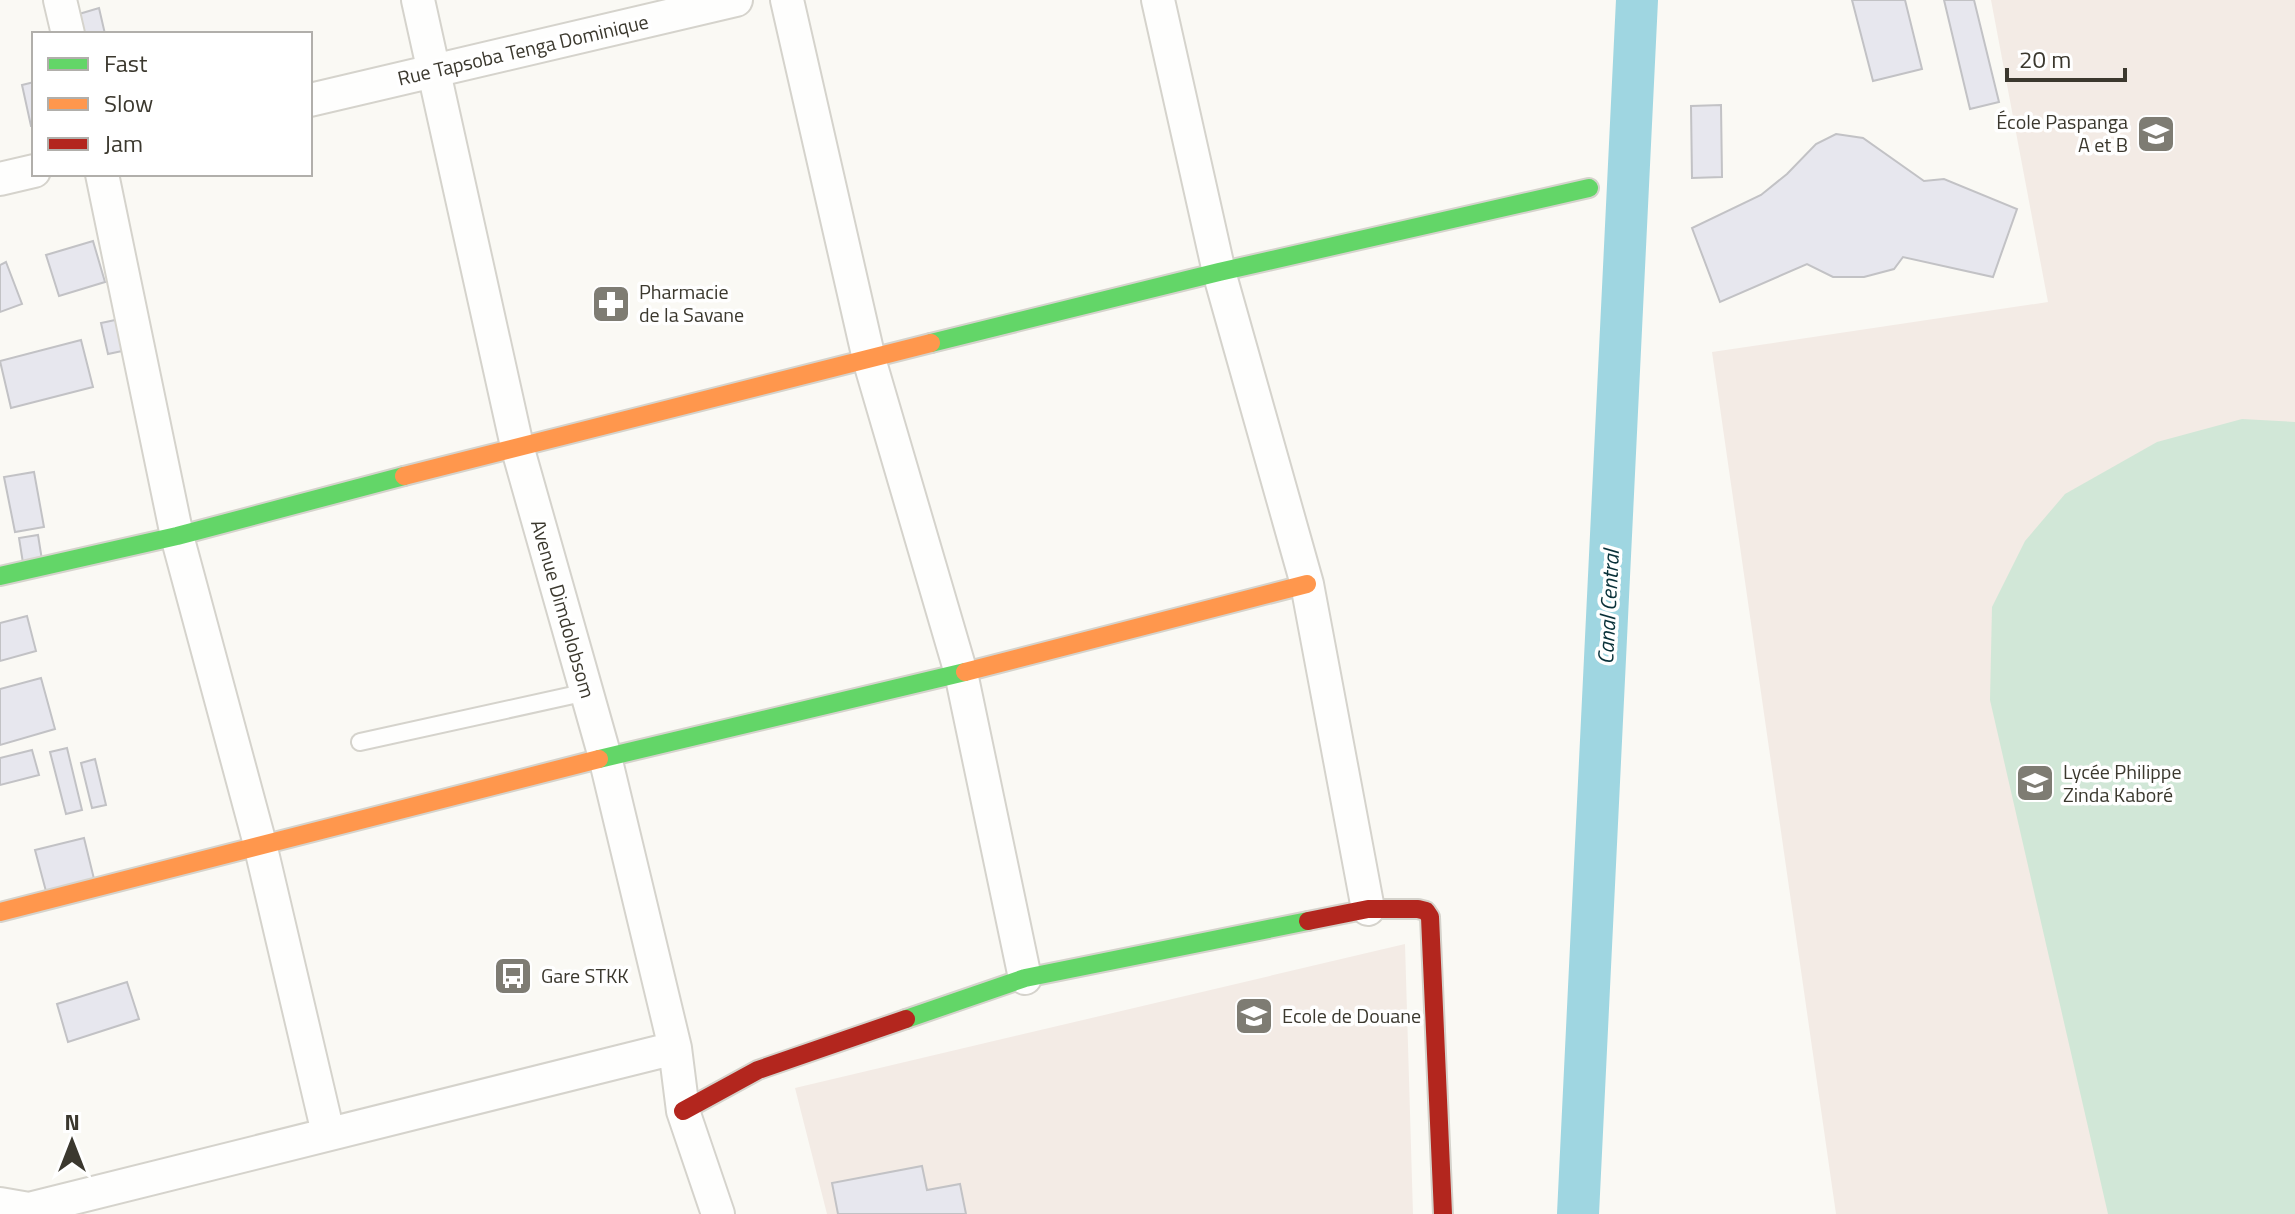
<svg xmlns="http://www.w3.org/2000/svg" width="2295" height="1214" viewBox="0 0 2295 1214" font-family="'Titillium Web',sans-serif">
<style>
.education{fill:#f3ebe5}
.green{fill:#d1e7d7}
.lines{fill:none;stroke-linecap:round;stroke-linejoin:round}
.canal{stroke:#9fd6e1;stroke-width:42}
.building{fill:#e7e7ee;stroke:#c2c2c5;stroke-width:2}
.lane-casing{stroke:#d5d3cc;stroke-width:20}
.street-casing{stroke:#d5d3cc;stroke-width:36}
.fast-casing{stroke:#d5d3cc;stroke-width:22}
.slow-casing{stroke:#d5d3cc;stroke-width:22}
.jam-casing{stroke:#d5d3cc;stroke-width:22}
.lane{stroke:#fefefd;stroke-width:16}
.street{stroke:#fefefd;stroke-width:32}
.fast{stroke:#63d668;stroke-width:18}
.slow{stroke:#ff974d;stroke-width:18}
.jam{stroke:#b3261e;stroke-width:18}
.labels{text-anchor:middle;stroke-width:7;stroke-linejoin:round;paint-order:stroke}
.street-label{font-size:20px;fill:#3b382e;stroke:#fff}
.poi-label{font-size:20px;fill:#3b382e;stroke:#fff;text-anchor:start}
.water-label{font-size:22px;font-style:italic;fill:#093139;stroke:#fff}
</style>
<rect width="100%" height="100%" fill="#faf9f4"/>
<!-- education -->
<path class="education" d="M1991 0H2295V1214H1836L1712 352 2048 302Z
M1405 944 1413 1214H827L795 1088Z"/>
<!-- green -->
<path class="green" d="M2242 419 2295 422V1214H2108L1990 700 1992 607 2025 541 2065 494 2157 442Z"/>
<g class="lines">
<!-- canal -->
<path class="canal" d="M1578 1214 1637 0"/>
</g>
<!-- building -->
<path class="building" d="M1852 0H1905L1922 69 1873 81Z
M1944 0H1974L1999 102 1970 109Z
M99 8 105 34H84L79 14Z
M34 82V126H31L22 85Z
M1721 105 1722 177 1692 178 1691 106Z
M1836 134 1863 138 1924 181 1944 179 2017 209 1993 277 1903 257 1894 269 1864 277H1833L1807 264 1720 302 1692 228 1761 195 1787 174 1816 144Z
M93 241 105 282 59 296 46 255Z
M6 262 22 304 0 312V265Z
M120 319 127 350 108 354 101 323Z
M81 340 93 387 11 408 0 361Z
M34 472 44 527 15 532 4 477Z
M38 535 42 560 23 563 19 538Z
M27 616 36 651 0 661V623Z
M41 678 55 729 0 745V689Z
M67 748 82 810 66 814 50 752Z
M32 750 39 775 0 785V758Z
M95 759 106 805 92 808 81 763Z
M84 838 95 883 47 895 35 850Z
M127 982 139 1019 68 1042 57 1004Z
M922 1166 927 1190 960 1184 966 1214H838L832 1183Z"/>
<g class="lines">
<!-- lane casing -->
<g class="lane-casing">
<path id="lane" d="M360 742 587 692"/>
</g>
<!-- street casing -->
<g class="street-casing">
<path id="street" d="M60 0 68 34
M418 0 517 446 605 757 675 1048 683 1111 718 1214
M787 0 869 359 961 673 1025 978
M1158 0 1219 272 1307 584 1368 909
M310 100 736 0
M102 174 177 536 260 844 328 1133
M0 179 34 171
M0 1204 29 1209 675 1048"/>
</g>
<!-- fast casing -->
<g class="fast-casing">
<path id="fast" d="M931 343 1219 272 1589 188
M0 576 177 536 404 476
M599 759 965 672
M906 1019 1025 978 1308 921"/>
</g>
<!-- slow casing -->
<g class="slow-casing">
<path id="slow" d="M404 476 931 343
M965 672 1307 584
M0 912 599 759"/>
</g>
<!-- jam casing -->
<g class="jam-casing">
<path id="jam" d="M1308 921 1368 909H1418L1426 911 1430 917 1443 1214
M683 1111 758 1070 906 1019"/>
</g>
<!-- lane -->
<use href="#lane" class="lane"/>
<!-- street -->
<use href="#street" class="street"/>
<!-- fast -->
<use href="#fast" class="fast"/>
<!-- slow -->
<use href="#slow" class="slow"/>
<!-- jam -->
<use href="#jam" class="jam"/>
</g>
<!-- icons -->
<defs>
<g id="school-square" transform="scale(2)"><rect x="-9" y="-9" width="18" height="18" rx="4" fill="#7e7c73" stroke="#fff"/><path d="M0-5L7-2L0 1L-7-2ZM-4 1L0 2.5L4 1V4Q0 6-4 4Z" fill="#fff"/></g>
<g id="pharmacy-square" transform="scale(2)"><rect x="-9" y="-9" width="18" height="18" rx="4" fill="#7e7c73" stroke="#fff"/><path d="M-2-6h4v4h4v4h-4v4h-4v-4h-4v-4h4Z" fill="#fff"/></g>
<g id="bus-square" transform="scale(2)"><rect x="-9" y="-9" width="18" height="18" rx="4" fill="#7e7c73" stroke="#fff"/><path d="M-5-6H5V4H4V6H2V4H-2V6H-4V4H-5ZM-3.5-4V0h7V-4ZM-3.5 1.2v1.5H-2V1.2ZM2 1.2v1.5H3.5V1.2Z" fill="#fff"/></g>
</defs>
<g fill-rule="evenodd">
<use href="#school-square" x="2156" y="134"/>
<use href="#pharmacy-square" x="611" y="304"/>
<use href="#school-square" x="2035" y="783"/>
<use href="#bus-square" x="513" y="976"/>
<use href="#school-square" x="1254" y="1016"/>
</g>
<g class="labels">
<!-- street labels -->
<g class="street-label">
<text transform="translate(523 50) rotate(-13)" y="7">Rue Tapsoba Tenga Dominique</text>
<text transform="translate(563 609) rotate(74)" y="7">Avenue Dimdolobsom</text>
</g>
<!-- poi labels -->
<g class="poi-label">
<text x="2128" y="129" text-anchor="end">École Paspanga<tspan x="2128" dy="23">A et B</tspan></text>
<text x="639" y="299">Pharmacie<tspan x="639" dy="23">de la Savane</tspan></text>
<text x="2063" y="779">Lycée Philippe<tspan x="2063" dy="23">Zinda Kaboré</tspan></text>
<text x="541" y="983">Gare STKK</text>
<text x="1282" y="1023">Ecole de Douane</text>
</g>
<!-- water labels -->
<g class="water-label">
<text transform="translate(1608 607) rotate(-87)" y="8">Canal Central</text>
</g>
</g>
<!-- legend -->
<rect x="32" y="32" width="280" height="144" fill="#ffffff" stroke="#b1afab" stroke-width="2"/>
<rect x="48" y="58" width="40" height="12" fill="#63d668" stroke="#b1afab" stroke-width="2"/>
<text x="104" y="72" font-size="24" fill="#3b382e">Fast</text>
<rect x="48" y="98" width="40" height="12" fill="#ff974d" stroke="#b1afab" stroke-width="2"/>
<text x="104" y="112" font-size="24" fill="#3b382e">Slow</text>
<rect x="48" y="138" width="40" height="12" fill="#b3261e" stroke="#b1afab" stroke-width="2"/>
<text x="104" y="152" font-size="24" fill="#3b382e">Jam</text>
<!-- north arrow -->
<g transform="translate(72 1142)" stroke="#ffffff" stroke-width="6" paint-order="stroke">
<path d="M0-6L14 30L0 20L-14 30Z" fill="#3b382e"/>
<text y="-12" font-size="22" font-weight="bold" text-anchor="middle" fill="#3b382e">N</text>
</g>
<!-- scale -->
<path d="M2007 68v12h118v-12" fill="none" stroke="#3b382e" stroke-width="4"/>
<text x="2019" y="68" font-size="24" fill="#3b382e" stroke="#ffffff" stroke-width="6" paint-order="stroke">20 m</text>
</svg>
